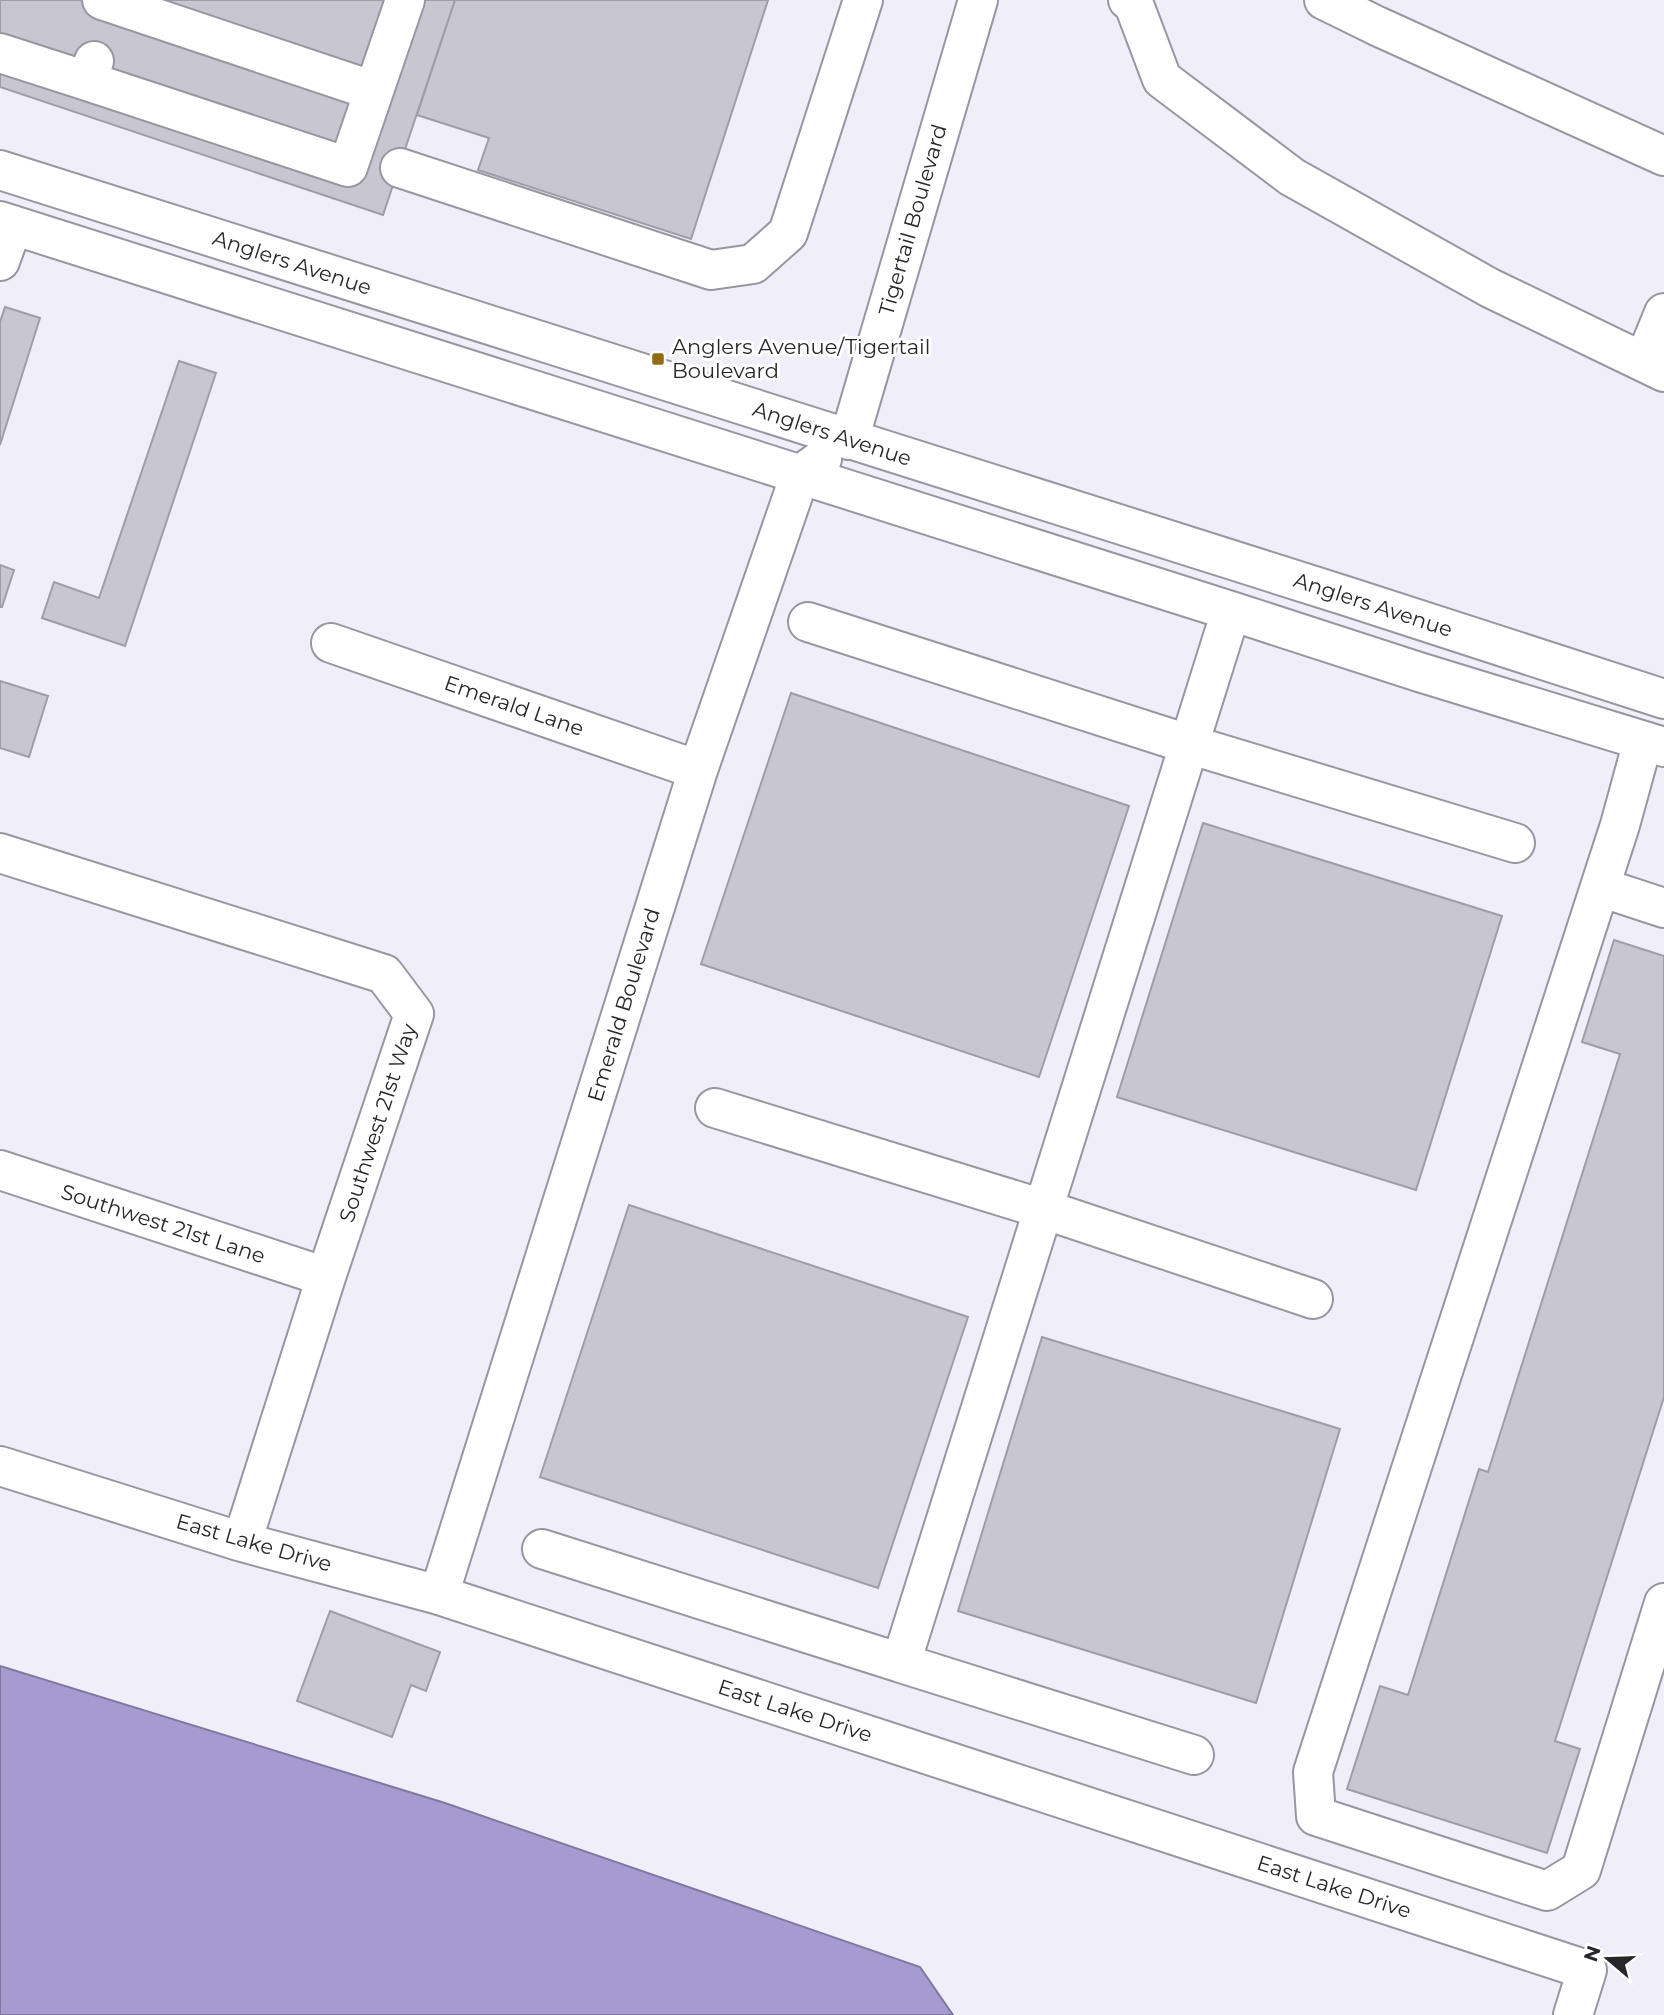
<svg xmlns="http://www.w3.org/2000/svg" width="1664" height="2015" viewBox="0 0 1664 2015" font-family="Montserrat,sans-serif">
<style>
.water{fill:#a69bd1;stroke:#80789f;stroke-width:2}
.building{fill:#c8c7d1;stroke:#9f9da7;stroke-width:2}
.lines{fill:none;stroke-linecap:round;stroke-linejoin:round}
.minor-casing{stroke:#9896a0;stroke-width:42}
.minor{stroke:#fff;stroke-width:38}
.poi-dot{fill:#926c13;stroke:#fff;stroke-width:2.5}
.labels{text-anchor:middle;stroke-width:6;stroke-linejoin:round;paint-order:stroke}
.street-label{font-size:21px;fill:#27262a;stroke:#fff}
.poi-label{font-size:21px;fill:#27262a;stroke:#fff;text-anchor:start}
</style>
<rect width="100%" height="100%" fill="#efeef9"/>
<!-- water -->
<path class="water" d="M0 1666 445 1803 920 1967 953 2015H0Z"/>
<!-- building -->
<path class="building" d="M0 0H455L383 215 0 87Z
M455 0H768L691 239 478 170 489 138 417 115Z
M5 307 40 318 0 445V322Z
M179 361 216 373 125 646 42 618 54 582 99 598Z
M0 565 14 570 2 607H0Z
M0 681 48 696 29 757 0 748Z
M791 693 1129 806 1039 1077 701 964Z
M1203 823 1502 916 1416 1190 1117 1097Z
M1614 940 1664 956V1397L1555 1741 1580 1749 1547 1853 1347 1789 1380 1686 1408 1695 1479 1469 1488 1472 1620 1054 1582 1042Z
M629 1205 968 1317 878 1588 540 1477Z
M1042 1337 1340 1429 1256 1703 958 1611Z
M330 1611 440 1652 426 1691 411 1685 392 1737 297 1701Z"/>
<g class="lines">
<!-- minor casing -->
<g class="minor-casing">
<path id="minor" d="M102 0 374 91
M1128 0 1133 2 1162 79 1292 177 1490 288 1664 372
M1324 0 1377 26 1664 156
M0 53 87 81 94 61
M87 81 348 167 405 0
M400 168 711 270 753 264 788 233 863 0
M0 170 1346 596 1664 699
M0 221 1231 611 1419 672 1664 747
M0 261 13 225
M1644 362 1664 313
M849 440 978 0
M808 622 1188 744 1515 843
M331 643 698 770
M1643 741 1620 825 1313 1772 1316 1816 1547 1891 1581 1870 1664 1603
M0 853 384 974 414 1014 326 1277 242 1542
M1600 887 1664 908
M715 1108 1043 1209 1313 1299
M0 1170 326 1277
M0 1466 242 1542 439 1595 1587 1970 1573 2015
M542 1549 901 1663 1231 611
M439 1595 698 770 800 475 822 459
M901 1663 1194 1755"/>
</g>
<!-- minor -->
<use href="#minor" class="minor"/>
</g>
<!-- markers -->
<rect class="poi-dot" x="651" y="352" width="14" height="14" rx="3.5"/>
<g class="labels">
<!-- street labels -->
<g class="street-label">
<text transform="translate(913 220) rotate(-74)" y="7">Tigertail Boulevard</text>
<text transform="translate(292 263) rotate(18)" y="7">Anglers Avenue</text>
<text transform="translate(832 434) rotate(18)" y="7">Anglers Avenue</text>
<text transform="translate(1373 605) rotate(18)" y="7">Anglers Avenue</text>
<text transform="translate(514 706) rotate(19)" y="7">Emerald Lane</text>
<text transform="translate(624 1005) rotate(-73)" y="7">Emerald Boulevard</text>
<text transform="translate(378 1123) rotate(-72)" y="7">Southwest 21st Way</text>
<text transform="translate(163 1224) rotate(18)" y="7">Southwest 21st Lane</text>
<text transform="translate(254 1543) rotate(16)" y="7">East Lake Drive</text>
<text transform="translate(795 1711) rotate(18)" y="7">East Lake Drive</text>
<text transform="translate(1334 1887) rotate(18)" y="7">East Lake Drive</text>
</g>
<!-- poi labels -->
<g class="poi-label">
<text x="672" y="354">Anglers Avenue/Tigertail<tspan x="672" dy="24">Boulevard</tspan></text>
</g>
</g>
<!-- north arrow -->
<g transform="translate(1608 1959) rotate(289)" stroke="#ffffff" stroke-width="5" paint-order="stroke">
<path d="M0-5L12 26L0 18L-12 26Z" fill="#27262a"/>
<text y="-10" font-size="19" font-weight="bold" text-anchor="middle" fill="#27262a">N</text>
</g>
</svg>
